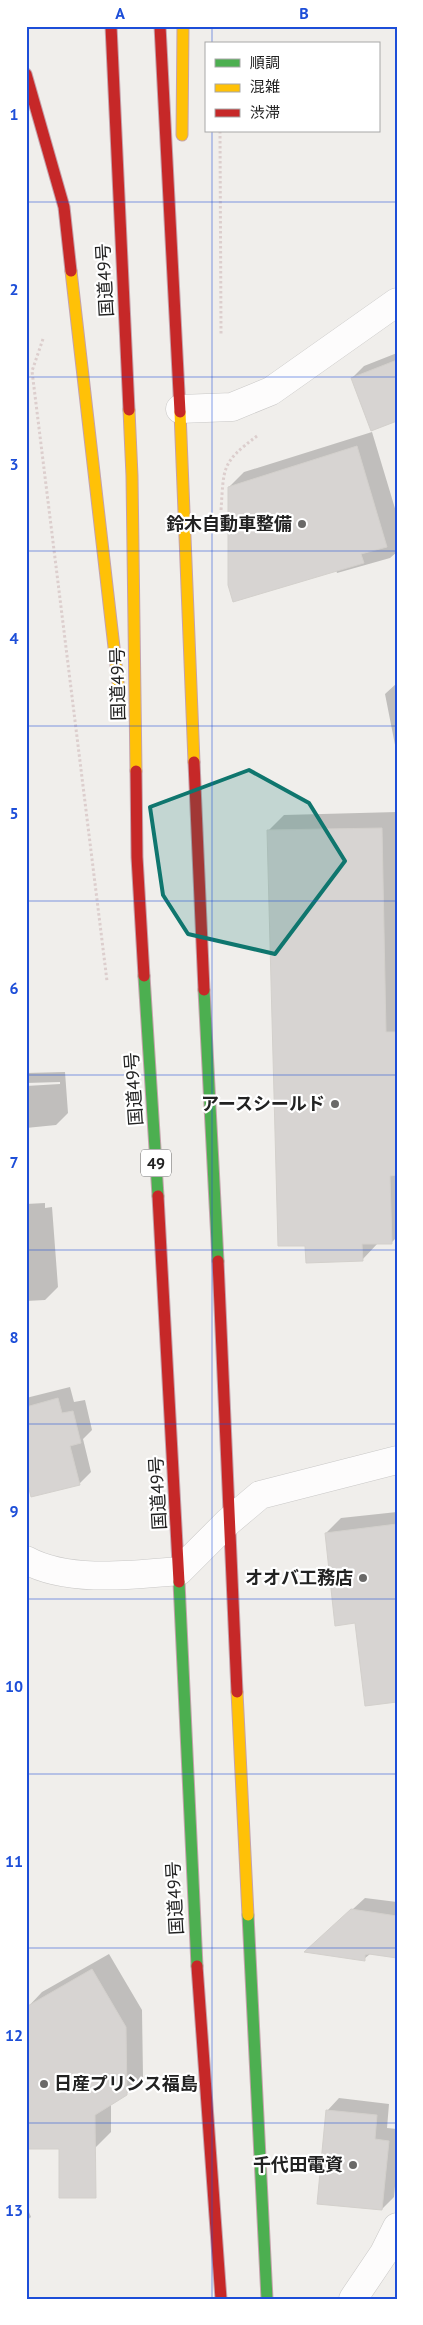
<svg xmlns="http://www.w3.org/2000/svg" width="423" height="2325" viewBox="0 0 423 2325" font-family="'PT Sans','Noto Sans JP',sans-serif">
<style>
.shadow{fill:#0003}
.building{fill:#d7d4d2;stroke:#d3d0cc}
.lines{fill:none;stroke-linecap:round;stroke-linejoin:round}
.street-casing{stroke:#c9c8c7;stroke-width:29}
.fast-casing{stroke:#c5a2ac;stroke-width:13}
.slow-casing{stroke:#c5a2ac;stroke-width:13}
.jam-casing{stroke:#c5a2ac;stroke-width:13}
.path{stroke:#dccecd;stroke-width:3;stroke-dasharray:2.5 2.5;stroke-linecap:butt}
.street{stroke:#fdfcfc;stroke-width:28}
.fast{stroke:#4caf50;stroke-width:11}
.slow{stroke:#ffc107;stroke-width:11}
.jam{stroke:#c62828;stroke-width:11}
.marked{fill:#0f766e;fill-opacity:0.2;stroke:#0f766e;stroke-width:4;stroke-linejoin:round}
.grid{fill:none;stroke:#1d4ed8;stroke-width:1;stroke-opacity:0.55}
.poi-dot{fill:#6a6968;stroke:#fff;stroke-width:2}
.labels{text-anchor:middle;stroke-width:4.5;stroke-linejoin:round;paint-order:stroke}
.shield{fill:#fff;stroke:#646464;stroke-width:1}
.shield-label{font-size:16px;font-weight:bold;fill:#222}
.street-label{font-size:18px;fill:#222;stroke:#fff}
.poi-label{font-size:18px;font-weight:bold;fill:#222;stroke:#fff;text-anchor:end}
.neatline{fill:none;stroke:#1d4ed8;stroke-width:2}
.grid-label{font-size:16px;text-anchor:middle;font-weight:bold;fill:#1d4ed8}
</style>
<rect width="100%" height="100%" fill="#f0eeeb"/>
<!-- shadow -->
<path class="shadow" d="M397 353V420L352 378 364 366Z
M372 432 397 515V552L390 558 337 573 336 570 229 487 244 472Z
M397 683V755L385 694Z
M397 812V1237L391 1243H378L362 1260 268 831 284 815Z
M65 1072 68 1113 56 1125 26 1128V1086L60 1084V1082L26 1083V1073Z
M45 1203V1208L52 1207 58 1287 45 1300 26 1301V1204Z
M70 1387 74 1402 85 1400 92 1430 83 1439 91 1472 79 1484 26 1472V1398Z
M397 1512V1701L356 1622 326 1533 341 1518Z
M26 1727 28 1754 26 1756Z
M365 1898 397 1902V1957L370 1954 364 1959 318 1941Z
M109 1954 142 2010 143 2077 126 2094 111 2103V2132L95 2148 26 2009 42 1992Z
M339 2098 389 2104 387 2128 397 2129V2165L394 2197 382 2209 327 2111Z
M26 2205 31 2217 26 2221Z"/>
<!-- building -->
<path class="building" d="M397 360V421L371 431 351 378Z
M357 446 387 547 361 554 364 563 233 602 228 585V487Z
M382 828 386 1032H397V1175L390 1176 392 1244H362L363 1261 306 1263 305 1246H278L267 830Z
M58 1398 62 1413 73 1411 81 1443 70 1446 80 1485 31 1497 26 1477V1407Z
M397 1524V1702L365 1706 355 1623 335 1626 325 1533Z
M351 1909 397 1916V1958L369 1954 365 1955V1961L304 1952Z
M92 1969 126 2027 127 2095 95 2115 96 2198H59V2149H26V2007Z
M326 2110 377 2115 375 2139 389 2141 382 2210 317 2204Z"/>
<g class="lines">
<!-- street casing -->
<g class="street-casing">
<path id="street" d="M180 409 232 407 271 391 397 302
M26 1560C68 1583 132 1575 179 1571L228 1522 260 1495 397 1460
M353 2299 384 2253 397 2227"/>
</g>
<!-- fast casing -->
<g class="fast-casing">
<path id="fast" d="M144 976 158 1196
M204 990 218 1261
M179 1582 197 1966
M248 1915 267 2299"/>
</g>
<!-- slow casing -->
<g class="slow-casing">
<path id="slow" d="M182 135 183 26
M71 271 119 691
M129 410 132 476 136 771
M180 412 194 762
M237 1692 248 1915"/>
</g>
<!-- jam casing -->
<g class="jam-casing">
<path id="jam" d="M111 26 129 410
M160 26 180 412
M26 74 64 207 71 271
M194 762 204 990
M136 771 137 857 144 976
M158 1196 179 1582
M218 1261 237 1692
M197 1966 221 2299"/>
</g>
<!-- path -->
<path class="path" d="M220 131 221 335
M43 339 32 371 107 981
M221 510C224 467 221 463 257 436"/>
<!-- street -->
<use href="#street" class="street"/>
<!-- fast -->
<use href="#fast" class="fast"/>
<!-- slow -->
<use href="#slow" class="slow"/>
<!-- jam -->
<use href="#jam" class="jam"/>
</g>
<!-- marked area -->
<path class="marked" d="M249 770 309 803 345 861 275 954 188 934 163 895 150 807Z"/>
<!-- grid -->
<path class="grid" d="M212 26V44M212 131V2299M26 202H397M26 377H397M26 551H397M26 726H397M26 901H397M26 1075H397M26 1250H397M26 1424H397M26 1599H397M26 1774H397M26 1948H397M26 2123H397"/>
<!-- markers -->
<g class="poi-dot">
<circle cx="302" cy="524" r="5"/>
<circle cx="335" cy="1104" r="5"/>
<circle cx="363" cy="1578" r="5"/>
<circle cx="44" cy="2084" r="5"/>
<circle cx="353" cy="2165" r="5"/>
</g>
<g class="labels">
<!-- shield labels -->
<rect class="shield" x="141" y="1149.5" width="30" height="27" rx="4"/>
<g class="shield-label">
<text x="156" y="1169">49</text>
</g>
<!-- street labels -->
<g class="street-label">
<text transform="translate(105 280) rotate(-93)" y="6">国道49号</text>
<text transform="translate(118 684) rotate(-91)" y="6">国道49号</text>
<text transform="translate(134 1089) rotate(-94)" y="6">国道49号</text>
<text transform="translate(158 1493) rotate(-93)" y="6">国道49号</text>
<text transform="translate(175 1898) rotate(-93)" y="6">国道49号</text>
</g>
<!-- poi labels -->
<g class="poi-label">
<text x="292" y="530">鈴木自動車整備</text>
<text x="325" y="1110">アースシールド</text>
<text x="353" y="1584">オオバ工務店</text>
<text x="54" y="2090" text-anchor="start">日産プリンス福島</text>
<text x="343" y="2171">千代田電資</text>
</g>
</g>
<!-- border -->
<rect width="423" height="2325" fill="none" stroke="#ffffff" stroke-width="55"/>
<!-- legend -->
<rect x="205" y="42" width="175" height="90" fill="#ffffff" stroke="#a7a7a7"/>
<rect x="215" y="59" width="25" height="8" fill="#4caf50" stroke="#a7a7a7"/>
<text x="250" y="68" font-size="15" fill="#222222">順調</text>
<rect x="215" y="84" width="25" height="8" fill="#ffc107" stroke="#a7a7a7"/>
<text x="250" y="92" font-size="15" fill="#222222">混雑</text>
<rect x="215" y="109" width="25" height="8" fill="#c62828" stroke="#a7a7a7"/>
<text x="250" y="118" font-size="15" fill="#222222">渋滞</text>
<rect x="28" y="28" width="368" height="2270" class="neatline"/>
<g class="grid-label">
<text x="120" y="19">A</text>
<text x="304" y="19">B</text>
<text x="14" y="120">1</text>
<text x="14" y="295">2</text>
<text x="14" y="470">3</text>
<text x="14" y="644">4</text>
<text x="14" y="819">5</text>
<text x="14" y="994">6</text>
<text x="14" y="1168">7</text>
<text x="14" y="1343">8</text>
<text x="14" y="1517">9</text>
<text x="14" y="1692">10</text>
<text x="14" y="1867">11</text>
<text x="14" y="2041">12</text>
<text x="14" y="2216">13</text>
</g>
</svg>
